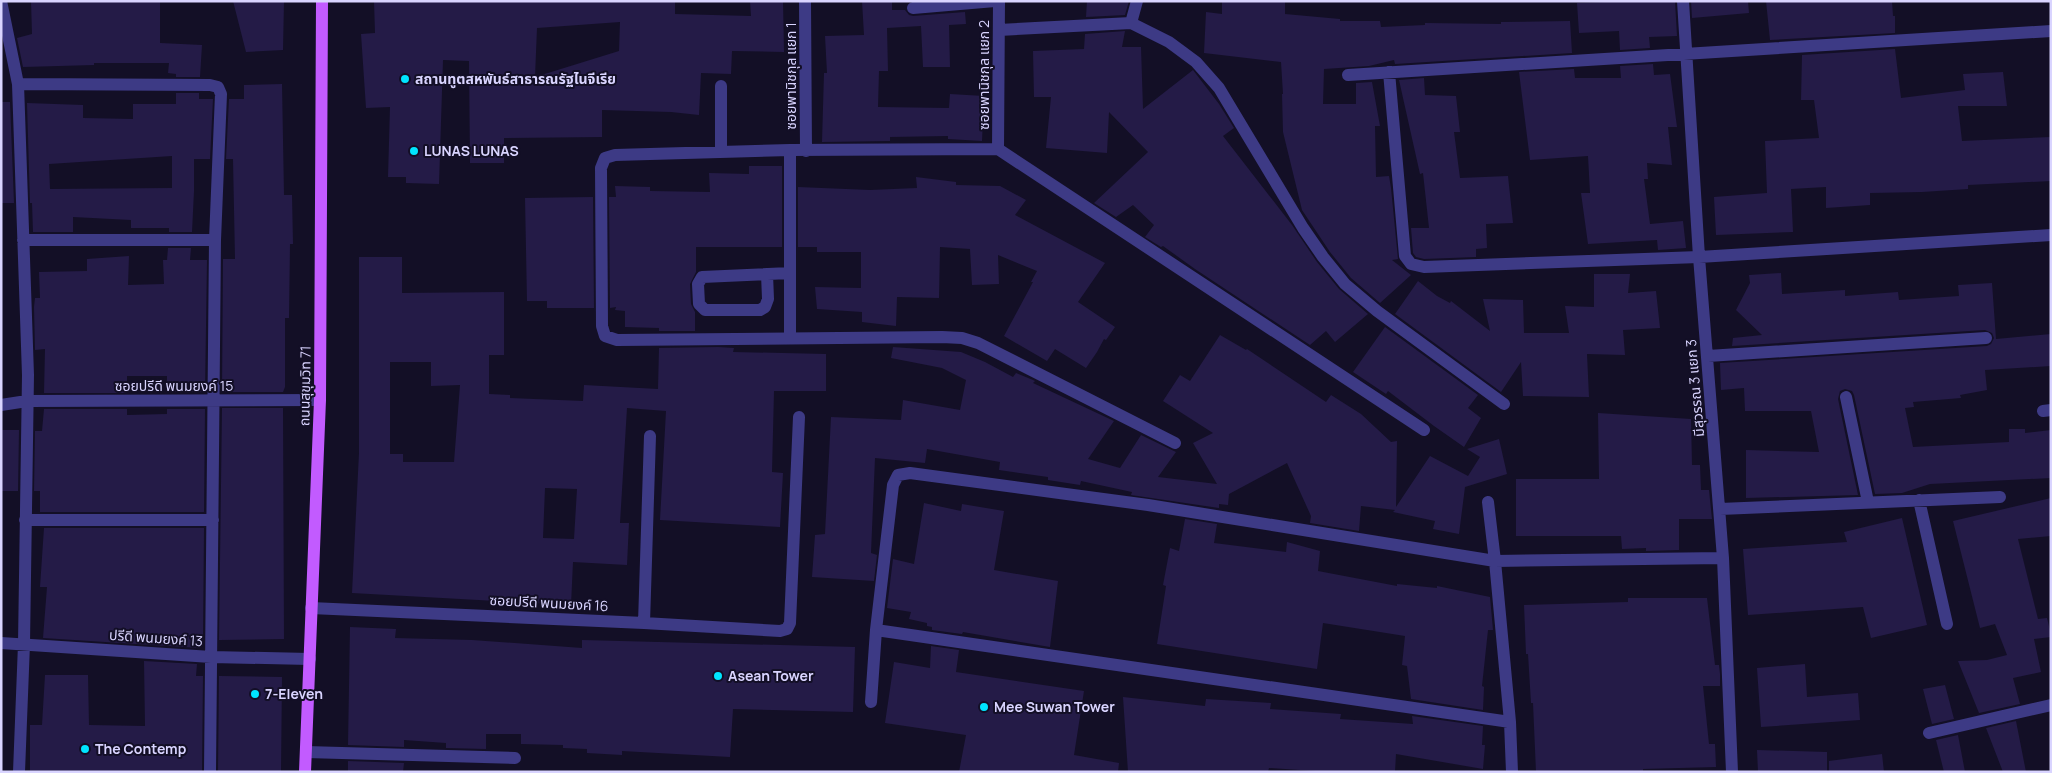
<svg xmlns="http://www.w3.org/2000/svg" width="2052" height="773" viewBox="0 0 2052 773" font-family="Manrope,'Noto Sans Thai',sans-serif">
<style>
.building{fill:#241b47;fill-rule:evenodd}
.lines{fill:none;stroke-linecap:round;stroke-linejoin:round}
.minor{stroke:#3d3a85;stroke-width:12}
.major{stroke:#c25bff;stroke-width:12}
.poi-dot{fill:#00e5ff;stroke:#130f26;stroke-width:2}
.labels{text-anchor:middle;stroke-width:4;stroke-linejoin:round;paint-order:stroke}
.street-label{font-size:14px;fill:#d9d4ff;stroke:#130f26}
.poi-label{font-size:14px;font-weight:bold;fill:#d9d4ff;stroke:#130f26;text-anchor:start}
</style>
<rect width="100%" height="100%" fill="#130f26"/>
<!-- building -->
<path class="building" d="M31 1H160V43L202 45 200 77H176V74L168 73 169 63H94V65L23 67 17 38 32 34Z
M233 1H284L283 50 246 52Z
M374 1H675V14L751 16 750 1H783L784 52 732 51 731 74 701 73 699 115 671 112 602 110V137L504 138V163H470L469 61 443 60 439 184 406 183V177H388L390 107 366 108 361 34 375 33ZM620 22 619 51 535 77 537 28Z
M862 1H892V10H905L909 15 913 16 965 12 966 24 949 25 950 67H923L921 26 887 28 888 71H879L878 107 949 108 950 94 984 96 982 141 948 139V136L890 137V141L822 142 824 73H827L825 36 864 35Z
M1087 1H1129L1125 15 1086 17Z
M1222 1H1285V14L1340 19V21H1380L1381 27 1425 25V23L1501 24V22L1570 21 1572 53 1395 64 1394 60 1369 66 1324 69 1323 104H1356V83L1372 82 1380 126H1375L1376 177 1389 176 1391 188 1398 259 1392 260 1411 275 1380 303 1351 278 1330 252 1302 210 1283 132 1282 94H1283L1281 62 1204 53 1206 12 1222 14Z
M1631 1H1675L1677 36 1649 37 1650 48 1620 50 1619 31 1579 33 1577 3Z
M1691 1H1748L1749 13 1692 18Z
M1766 1H1892L1893 16H1895V33L1770 40Z
M1125 31 1122 47H1141L1143 109 1193 70 1219 104 1234 128 1223 136 1292 225 1317 262 1339 289 1368 314 1335 342 1326 331 1310 345 1195 269 1163 246 1161 247 1145 237 1154 225 1133 205 1116 217 1094 203 1148 152 1109 112 1107 153 1046 148 1051 97H1034L1033 51 1084 49 1085 34Z
M1895 49 1901 98 1965 90 1963 74 2003 72 2007 106H1958L1962 141 2051 137V181L1968 185V189L1922 192 1870 193V205L1826 208V187L1791 189 1793 232 1716 235 1714 197 1767 193 1765 141 1819 138 1814 100H1801L1802 55Z
M1653 64 1654 75 1670 74 1677 127H1668L1672 165 1647 163 1648 179H1644L1650 224 1683 221 1686 248 1658 250 1657 240 1588 244 1581 193H1590L1588 156 1530 160 1519 72 1574 69 1575 78H1621L1620 66Z
M1424 78 1425 95 1456 96 1460 132H1454L1460 178 1508 176 1513 223 1486 224 1487 248 1476 249V257L1424 259 1416 257 1413 253 1411 228H1429L1423 173 1420 174 1399 80Z
M282 84 284 195H292L293 244H290L289 318H285V387L283 392H222L223 259H235L233 159H226L229 99H244V85Z
M176 93H199V99H213L210 159H194V191L192 232H169V228H131V220L73 217V232H33L32 203H30L27 103 83 105V118L133 119V104H176ZM172 156V188L50 189 49 164Z
M1 102H10L14 203H1Z
M749 166H782V247H696V272L690 284 691 304 695 312V331H659V328L625 327V311L615 310 616 307 610 308 609 197H616L615 186 650 187V191L710 192 709 173 749 174Z
M916 177 956 182V185L1000 186 1026 200 1015 215 1105 263 1078 302 1115 327 1106 340 1104 339 1097 352 1086 368 1055 349 1047 361 1004 336 1033 282H1031L1037 271 998 255 999 284 972 285 970 249 940 247 939 298 897 297 896 326 862 322V312L817 309 815 287 861 288V252H817V247H798V187L870 190 917 188Z
M593 197 594 308H547V301H527L525 198Z
M168 248H191L190 260H207L205 392H167V376H127V393H44L45 349 35 350 34 307 35 298H40L39 272 87 271V259L129 256 128 285 164 284 163 260H167Z
M359 257H402V293L504 292V355H489V394L510 395V398L583 401 584 385 658 389 659 348 718 347 734 348 733 352 826 354V391H774L772 472 783 473 780 527 660 520 666 411 627 408 620 523H629L627 565 573 562 571 605 352 593 359 453ZM390 362H431V386L460 385 454 462H403V454H390ZM545 488 577 489 574 539 543 538Z
M1781 273 1782 294 1845 290V296L1898 292 1899 300 1959 296 1958 285 1992 283 1996 339 2051 334V366L1985 370 1987 390 1960 395 1961 398 1913 402 1914 407 1905 408 1913 447 2009 442V429H2025V433L2051 430V478L1930 484 1902 493 1875 494 1854 395 1852 391 1845 389 1840 391 1838 399 1858 495 1746 498V450L1819 452 1811 411H1745L1744 388 1721 390 1720 363 1987 346 1991 344 1994 338 1992 333 1985 330 1732 346 1733 338 1762 335 1736 310 1750 283 1749 275Z
M1594 274H1630L1628 293 1656 291 1660 328 1623 330 1625 355 1587 354 1589 397 1523 396 1521 362 1501 392 1395 314 1418 281 1437 296 1450 303 1451 301 1490 331 1483 299 1523 300 1524 333H1569L1565 306 1594 307Z
M1385 327 1478 395 1468 408 1481 418 1464 447 1434 426 1388 391 1386 394 1353 372Z
M1220 335 1246 350 1247 349 1326 402 1331 395 1361 414 1391 442 1397 441 1396 507 1430 456 1468 476 1480 457 1467 449 1499 439 1507 474 1465 487 1459 534 1433 529 1435 521 1393 512 1395 510 1361 506 1359 531 1310 523 1311 516 1287 463 1229 494 1228 505 1219 504V508L1131 495 1132 492 1081 481 1080 485 1048 480V477L999 470 1000 462 927 449 925 463 875 458 871 553 877 555 874 581 812 577 815 535 825 534 831 417 901 420 903 400 960 410 966 380 942 368 891 358 893 347 961 352 985 362 1013 377 1016 373 1033 380 1035 381 1033 383 1114 421 1088 459 1120 468 1141 435 1176 452 1158 477 1217 484 1193 443 1213 433 1163 401 1180 375 1190 381Z
M222 408H283L284 639 219 640Z
M44 409H127V415L167 414V409H205L204 512H40V491H34L35 431H42Z
M1598 413 1691 419 1692 465H1700L1701 490H1709L1712 519H1679V550L1646 551V548L1622 549 1621 536H1516V479H1599Z
M1 430H19L18 491H1Z
M2051 498V536L2018 539 2038 619 2047 618 2051 634V637L2034 639 2041 672 2013 678 2020 704 1979 713 1958 661 1987 660 2007 655 1995 624 1980 628 1953 521Z
M924 503 961 511 962 504 1004 511 994 570 1058 581 1050 647 963 632 962 634 932 630V627L927 626V623L909 619 911 612 887 608 893 559 914 564Z
M1902 518 1927 625 1871 638 1863 607 1748 615 1743 549 1847 542 1844 532Z
M1185 519 1217 524 1214 543 1286 552 1287 542 1320 551 1318 571 1397 586V584L1437 588V586L1490 597 1493 630H1488L1482 686 1484 687 1483 710 1411 699 1407 666 1402 665 1405 636 1323 623 1317 669 1157 644 1166 586 1163 585 1170 548 1179 551Z
M44 528H204L203 640H199V648L43 638 47 587H40Z
M1628 598H1707L1715 665H1719L1720 674V686H1703L1709 744H1715L1716 767 1643 769V772H1536L1533 703H1531L1528 654H1526L1524 605 1628 602Z
M350 627 396 629 395 638 472 640 582 648V640L855 647 853 712 733 709 730 757 622 751V755L587 753V749L563 748V745L521 744V734H486V749L446 748V743L404 740V747L348 745Z
M931 646 959 650 956 672 1084 691 1074 755 1119 763 1118 772H959L966 735 885 723 894 662 930 668Z
M144 661 197 664 196 676H203L202 772 30 771V725H42L45 675H88L89 725 145 726Z
M1805 664 1807 697 1858 693 1860 720 1761 727 1757 668Z
M219 676 282 677 281 772H218Z
M1945 685 1954 719 1932 724 1923 689Z
M1123 697 1205 706 1206 699 1271 703 1270 709 1341 714 1340 719 1413 724 1412 716 1483 726 1482 745H1485L1483 769 1396 754 1395 772H1330L1269 768 1268 772H1128Z
M2016 721 2026 772H2003L1986 728Z
M1958 735 1965 772H1944L1936 740Z
M1757 750 1827 752V772H1758Z
M1882 754 1884 772H1829V761Z
M348 761 404 763 403 772H348Z"/>
<g class="lines">
<!-- minor -->
<path class="minor" d="M1 1 18 84 28 375 24 644 19 772
M805 1 806 151
M1683 1 1699 257 1723 558 1732 772
M913 8 995 1
M1131 23 1137 1
M999 30 1131 23 1169 42 1196 62 1219 88 1303 228 1323 257 1345 284 1377 311 1504 404
M1389 72 1405 256 1411 264 1424 267 1699 257 2051 235
M1348 75 2051 31
M18 84 210 85 218 87 221 94 215 240 210 772
M721 86V152
M998 149 999 1
M23 240H215
M767 274 768 299 765 307 760 310H705L699 304 698 284 702 277 790 273
M790 338V150
M1708 356 1986 338
M1846 397 1868 502
M1 405 27 401 320 400
M2043 411 2051 410
M1175 443 978 343 962 338 942 337 617 340 605 336 602 326 601 168 605 158 615 155 790 150 998 149 1424 430
M1919 500 1947 624
M1488 502 1495 561 1723 558
M1720 509 2000 497
M25 520H213
M311 608 644 623 780 631 787 629 790 623 799 417
M644 623 650 436
M876 630 1510 722
M1 643 211 657 310 659
M871 702 876 630 893 485 898 475 910 473 1148 505 1495 561 1510 722 1512 772
M1929 733 2051 705
M306 752 515 758"/>
<!-- major -->
<path class="major" d="M305 772 320 400 322 1"/>
</g>
<!-- markers -->
<g class="poi-dot">
<circle cx="405" cy="79" r="5"/>
<circle cx="414" cy="151" r="5"/>
<circle cx="718" cy="676" r="5"/>
<circle cx="255" cy="694" r="5"/>
<circle cx="984" cy="707" r="5"/>
<circle cx="85" cy="749" r="5"/>
</g>
<g class="labels">
<!-- street labels -->
<g class="street-label">
<text transform="translate(984 75) rotate(-90)" y="5">ซอยพานิชกุล แยก 2</text>
<text transform="translate(791 76) rotate(-90)" y="5">ซอยพานิชกุล แยก 1</text>
<text x="174" y="391">ซอยปรีดี พนมยงค์ 15</text>
<text transform="translate(305 386) rotate(-89)" y="5">ถนนสุขุมวิท 71</text>
<text transform="translate(1695 388) rotate(-95)" y="5">มีสุวรรณ 3 แยก 3</text>
<text transform="translate(549 603) rotate(3)" y="5">ซอยปรีดี พนมยงค์ 16</text>
<text transform="translate(156 638) rotate(4)" y="5">ปรีดี พนมยงค์ 13</text>
</g>
<!-- poi labels -->
<g class="poi-label">
<text x="415" y="84">สถานทูตสหพันธ์สาธารณรัฐไนจีเรีย</text>
<text x="424" y="156">LUNAS LUNAS</text>
<text x="728" y="681">Asean Tower</text>
<text x="265" y="699">7-Eleven</text>
<text x="994" y="712">Mee Suwan Tower</text>
<text x="95" y="754">The Contemp</text>
</g>
</g>
<!-- border -->
<rect width="2052" height="773" fill="none" stroke="#d9d4ff" stroke-width="5"/>
</svg>
